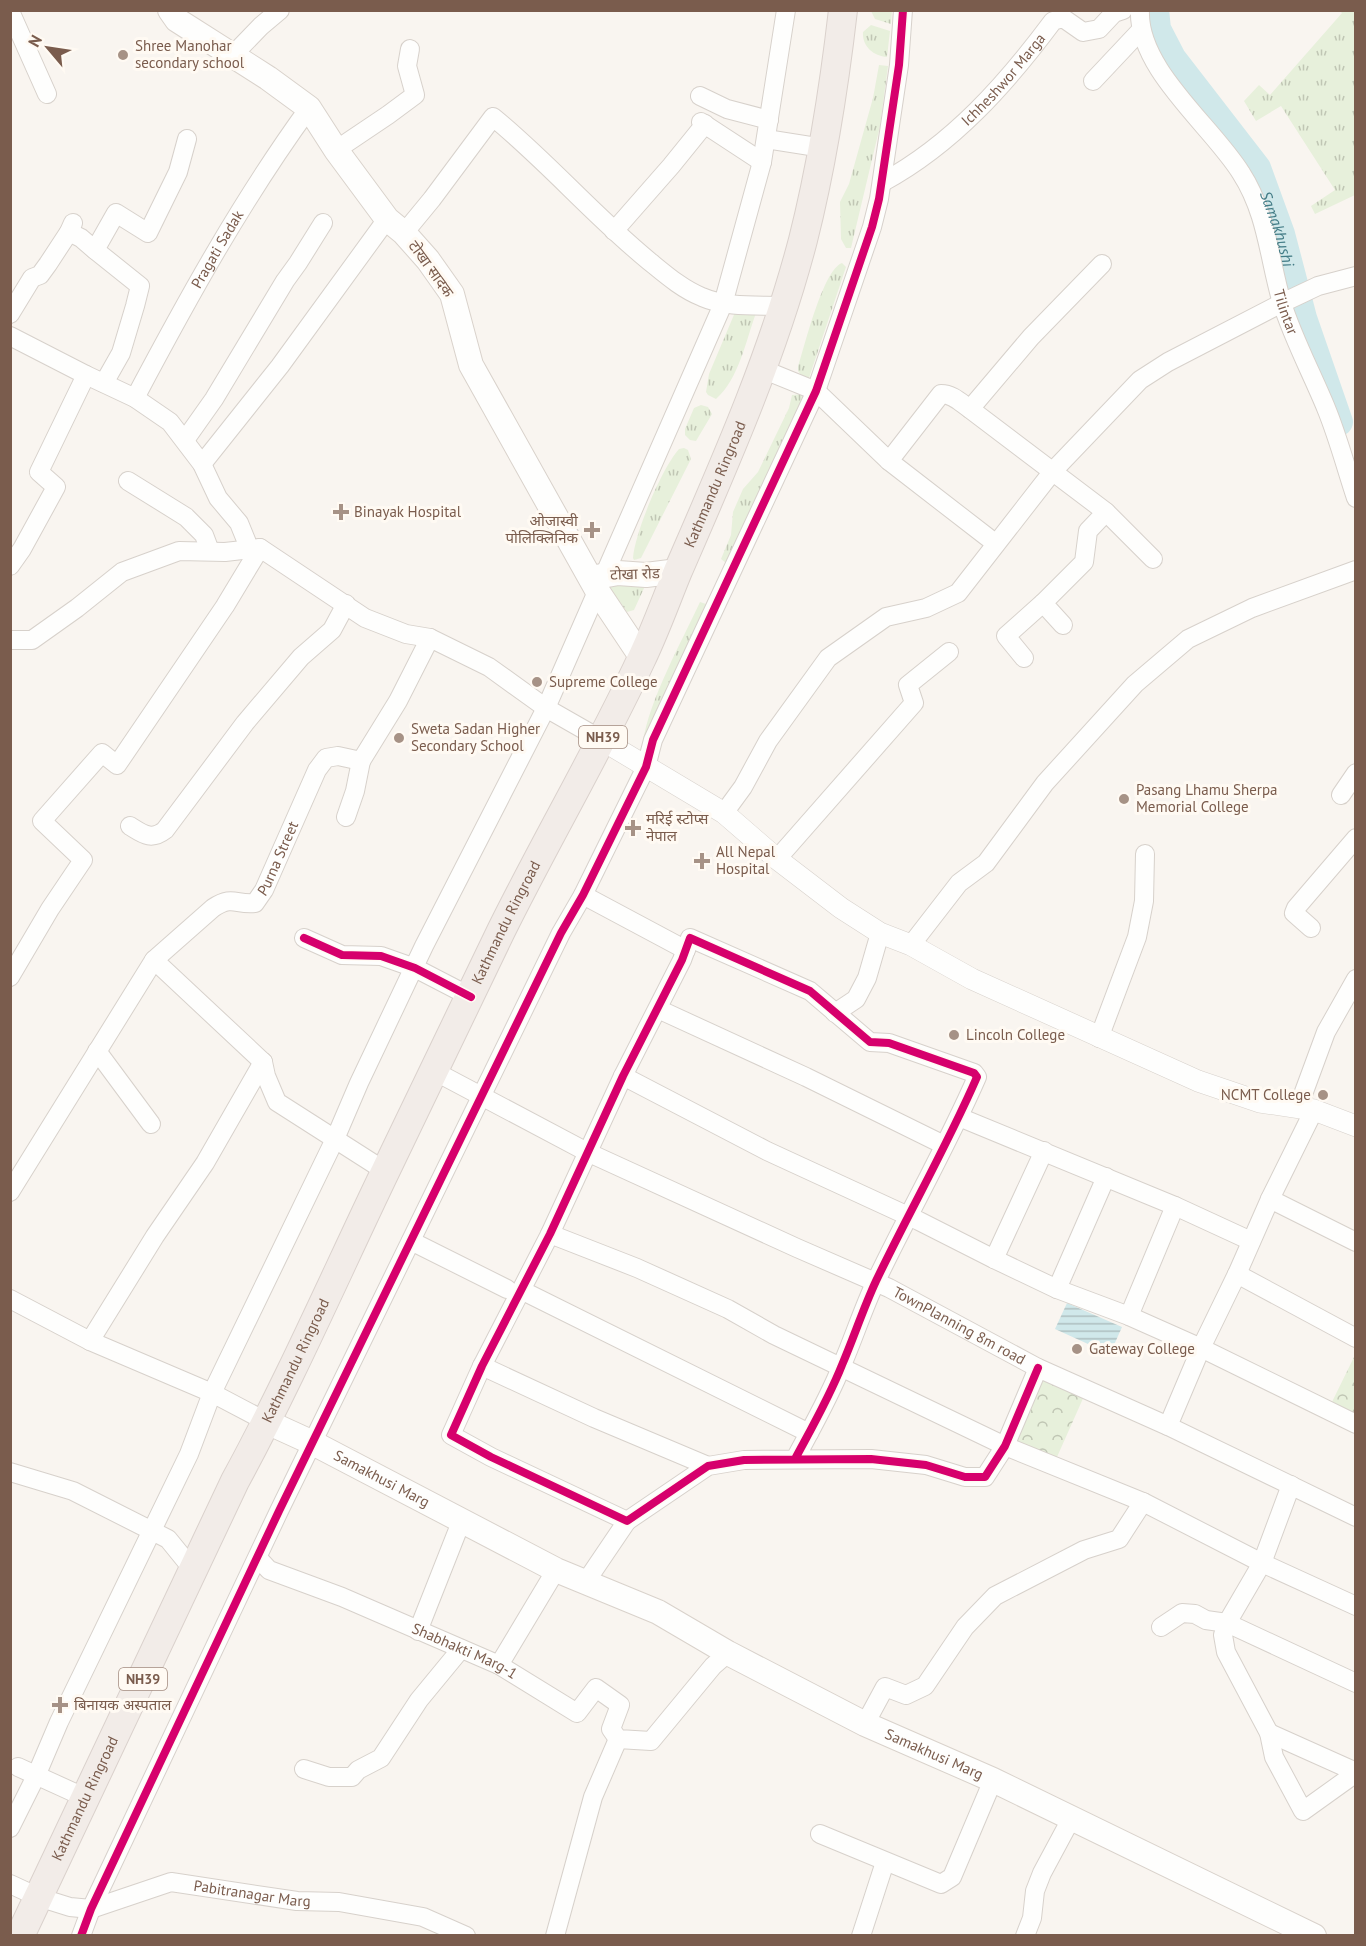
<svg xmlns="http://www.w3.org/2000/svg" width="1366" height="1946" viewBox="0 0 1366 1946" font-family="'PT Sans','Noto Sans Devanagari',sans-serif">
<style>
.grass{fill:url(#grass-tufts)}
.forest{fill:url(#forest-crowns)}
.water{fill:url(#water-rules)}
.lines{fill:none;stroke-linecap:round;stroke-linejoin:round}
.river{stroke:#d0e8ea;stroke-width:28}
.minor-casing{stroke:#d7d1cb;stroke-width:20}
.tertiary-casing{stroke:#d7d1cb;stroke-width:22}
.secondary-casing{stroke:#d9d2cb;stroke-width:26}
.trunk-casing{stroke:#dad1cc;stroke-width:30}
.minor{stroke:#fefefd;stroke-width:18}
.tertiary{stroke:#fefefd;stroke-width:21}
.secondary{stroke:#fefefd;stroke-width:24}
.trunk{stroke:#f2ece8;stroke-width:28}
.cycleway-casing{stroke:#fffaf3;stroke-width:11}
.cycleway{stroke:#d6006c;stroke-width:8}
.poi-dot{fill:#a69286;stroke:#fffaf3;stroke-width:2}
.labels{text-anchor:middle;stroke-width:6;stroke-linejoin:round;paint-order:stroke}
.shield{fill:#fffaf3;stroke:#a28b7f;stroke-width:1.5}
.shield-label{font-size:14px;font-weight:bold;fill:#7a5c4d}
.poi-label{font-size:15px;fill:#7a5c4d;stroke:#fffaf3;text-anchor:start}
.street-label{font-size:15px;fill:#7a5c4d;stroke:#fffaf3}
.water-label{font-size:16px;font-style:italic;fill:#437c86;stroke:#fffaf3}
</style>
<defs>
<pattern id="grass-tufts" width="24" height="20" patternUnits="userSpaceOnUse" patternTransform="scale(1.5)"><rect width="24" height="20" fill="#e7f0db"/><path d="M3 7l-1-3M5 7V3M7 7l1-3M15 17l-1-3M17 17v-4M19 17l1-3" fill="none" stroke="#c0c6b4"/></pattern>
<pattern id="forest-crowns" width="20" height="18" patternUnits="userSpaceOnUse" patternTransform="scale(1.5)"><rect width="20" height="18" fill="#e7f0db"/><path d="M2 6a3 3 0 1 1 6 0M12 15a3 3 0 1 1 6 0" fill="none" stroke="#c0c6b4"/></pattern>
<pattern id="water-rules" width="6" height="5" patternUnits="userSpaceOnUse" patternTransform="scale(1.5)"><rect width="6" height="5" fill="#d0e8ea"/><path d="M0 2.5h6" fill="none" stroke="#aebfc0"/></pattern>
</defs>
<rect width="100%" height="100%" fill="#f9f5f0"/>
<!-- grass -->
<path class="grass" d="M871 11H892L891 24 875 19Z
M1340 11H1355V195L1315 214 1311 206 1335 190 1281 106 1256 121 1244 101 1259 85 1270 95 1342 13Z
M871 25 890 31 887 57C873 56 862 46 863 32Z
M879 65 888 66 880 126 851 248H846L841 239 840 202 849 184 873 98Z
M842 263 846 267 809 378H803L798 371V367C805 345 823 270 842 263Z
M736 310 756 313C746 340 739 379 716 399L708 395 706 392 709 374Z
M805 394 726 563 721 559 731 535 733 512 743 489 758 472 789 408 792 395Z
M701 405 708 407 712 414 696 441 690 440 685 435V429L694 408Z
M684 448 688 450 691 459 641 558 634 560 633 558C635 532 662 468 679 449Z
M606 583 645 586 634 610 627 612Z
M700 602 706 604 653 721 647 742H643C649 700 682 641 700 602Z"/>
<!-- forest -->
<path class="forest" d="M1355 1355V1416L1331 1404Z
M1041 1379 1085 1394 1057 1457 1014 1442Z"/>
<!-- water -->
<path class="water" d="M1067 1303 1122 1327 1110 1354 1055 1329Z"/>
<g class="lines">
<!-- river -->
<path class="river" id="s1" d="M1155 10 1157 29 1172 58 1257 168 1281 234 1303 318 1339 422"/>
<!-- minor casing -->
<g class="minor-casing">
<g id="minor">
<path id="s2" d="M1140 10C1137 69 1212 126 1241 173 1267 213 1269 259 1282 303 1292 336 1312 374 1326 408 1338 437 1346 468 1356 498"/>
<path d="M10 11 47 94"/>
<path d="M233 55 261 26 280 10"/>
<path d="M1093 81 1141 30"/>
<path d="M700 96 727 109 769 120"/>
<path d="M701 122 762 162"/>
<path d="M766 139 823 148"/>
<path d="M336 150 388 115 415 95 407 66 410 49"/>
<path id="s3" d="M883 182C953 144 1006 84 1053 21L1063 18 1083 32 1099 29 1114 13 1123 10"/>
<path d="M614 231 671 166 705 124"/>
<path d="M69 232 81 238 95 250 116 213 148 233 178 172 187 139"/>
<path d="M404 233 432 199 493 117C548 162 594 216 649 261 665 274 682 289 702 297 727 308 757 305 784 306"/>
<path d="M95 250 140 286 135 306 121 353 104 383"/>
<path d="M10 314 32 278 40 275 48 264 69 232 73 223"/>
<path d="M10 336 86 375 135 398 170 422 202 464 218 498 239 523 250 550"/>
<path d="M762 369 816 391 889 461 995 543"/>
<path id="s4" d="M135 398C188 298 242 200 309 108"/>
<path d="M970 409 1031 337 1102 264"/>
<path d="M185 440 214 399 285 281 298 263 323 223"/>
<path d="M889 461 941 394C953 394 961 403 970 409L1106 512 1088 531 1084 562 1043 603 1063 625"/>
<path d="M202 464 280 366 387 219"/>
<path d="M128 481 186 517 204 535 210 551"/>
<path d="M1106 512 1153 559"/>
<path d="M10 566 22 549 56 487 39 472 86 375"/>
<path d="M10 640H32L77 608 122 572 179 551 225 552 260 548 365 618 406 634 430 638 489 667 546 708 602 740"/>
<path d="M1024 658 1006 636 1043 603"/>
<path d="M1341 795 1356 773"/>
<path d="M724 813 743 787 768 741 828 658 886 617 926 608 958 593 1053 471 1140 380 1168 362 1282 303 1318 286 1356 276"/>
<path d="M346 817 355 791 361 761"/>
<path d="M130 826C143 834 151 841 165 830L245 723 301 657 332 630 346 604"/>
<path d="M777 859 914 703 908 685 949 652"/>
<path d="M583 895 686 950"/>
<path d="M1311 928 1294 913 1296 908 1356 838"/>
<path d="M304 938 342 955 381 956 415 968 471 997"/>
<path d="M911 945 959 883 986 863 1045 783 1135 684 1188 639 1252 608 1356 570"/>
<path d="M10 977 50 909 83 860 42 821 102 753 117 765 225 606 260 548"/>
<path d="M658 1009 806 1077 944 1145"/>
<path d="M835 1013 856 999 867 978 880 933"/>
<path d="M1099 1038 1137 937 1144 901 1145 854"/>
<path d="M97 1051 151 1124"/>
<path id="s5" d="M263 1062 154 960 213 908C233 895 235 905 255 903L264 890 317 770 326 758 338 756 361 761 398 701 430 638"/>
<path d="M263 1062 266 1076 277 1102 385 1171"/>
<path id="s6" d="M434 1071 587 1152 797 1248 889 1288 1038 1368 1168 1426 1356 1517"/>
<path d="M623 1076 767 1151 919 1221 994 1259 1057 1289 1129 1316 1201 1348 1356 1424"/>
<path d="M1298 1108 1326 1032 1356 979"/>
<path d="M959 1117 1175 1206 1251 1241"/>
<path d="M10 1192 154 960"/>
<path d="M1270 1199 1356 1242"/>
<path d="M550 1234 637 1268 728 1309 774 1335 1005 1446 1143 1502 1262 1563 1356 1606"/>
<path d="M411 1241 507 1289"/>
<path d="M994 1259 1044 1151"/>
<path d="M1237 1274 1356 1338"/>
<path d="M1057 1289 1106 1177"/>
<path d="M521 1290 809 1433"/>
<path d="M10 1299 90 1341 212 1393 267 1422"/>
<path d="M1129 1316 1175 1206"/>
<path d="M90 1341 155 1236 205 1163 263 1062"/>
<path d="M482 1366 594 1418 708 1466"/>
<path d="M1168 1426 1201 1348 1237 1274 1270 1199 1314 1110"/>
<path d="M795 1459C811 1429 829 1398 842 1365 854 1337 863 1309 876 1281 909 1212 947 1146 977 1077L974 1073 889 1043 870 1042 810 991 690 938 682 960 623 1076 550 1234 482 1366 451 1435 491 1457 627 1521 708 1466 744 1460 871 1459 926 1465 965 1477H985L1005 1446 1038 1368"/>
<path d="M10 1472 73 1491 168 1539 194 1571"/>
<path d="M1291 1485 1262 1563 1227 1623 1223 1635 1226 1652 1269 1733 1274 1757 1303 1811 1356 1773"/>
<path id="s7" d="M258 1558 269 1570 342 1597 499 1665 577 1713 596 1688 620 1705 611 1729 618 1739 651 1741 713 1666 728 1653"/>
<path d="M585 1583 627 1521"/>
<path d="M1161 1627 1182 1613 1195 1614 1206 1620 1227 1623 1356 1683"/>
<path d="M418 1631 461 1522"/>
<path d="M499 1665 556 1570"/>
<path d="M865 1724 885 1687 906 1695 925 1686 965 1627 995 1596 1084 1550 1119 1539 1143 1502"/>
<path d="M1269 1733 1356 1772"/>
<path d="M18 1767 86 1798"/>
<path d="M304 1769 329 1777H352L358 1770 381 1758 419 1700 461 1649"/>
<path d="M10 1828 36 1776 59 1722 189 1454 212 1393 335 1139 359 1083 424 946 546 708 723 304 762 162 786 10"/>
<path d="M820 1834 941 1884 952 1877 993 1780"/>
<path id="s8" d="M10 1884 38 1897 70 1907 91 1909 171 1882 297 1901 339 1902 423 1917 466 1936"/>
<path d="M81 1936 91 1909 279 1511 561 933 583 895 646 767 653 740 816 391 872 227 879 199 899 65 903 10"/>
<path d="M555 1936 593 1797 618 1739"/>
<path d="M861 1936 885 1862"/>
<path d="M1025 1936 1032 1918 1035 1891 1042 1873 1071 1819"/>
</g>
</g>
<!-- tertiary casing -->
<g class="tertiary-casing">
<path id="tertiary" d="M602 740 724 813 777 859 841 908 880 933 911 945 972 979 1198 1081 1260 1102 1314 1110 1356 1126"/>
</g>
<!-- secondary casing -->
<g class="secondary-casing">
<g id="secondary">
<path d="M170 10 177 20 268 78 309 108 336 150 387 219 404 233 428 260 452 294 471 365 598 592 642 658"/>
<path d="M591 578 618 573 646 575 678 571"/>
<path id="s9" d="M267 1422 313 1443 556 1570 658 1612 728 1653 865 1724 993 1780 1314 1936"/>
</g>
</g>
<!-- trunk casing -->
<g class="trunk-casing">
<g id="trunk">
<path id="s10" d="M20 1936 235 1481C290 1380 336 1274 386 1170 424 1090 463 1011 501 931 546 840 598 752 641 660 655 631 666 600 678 571 725 463 773 355 803 240 822 165 834 88 843 10"/>
</g>
</g>
<!-- minor -->
<use href="#minor" class="minor"/>
<!-- tertiary -->
<use href="#tertiary" class="tertiary"/>
<!-- secondary -->
<use href="#secondary" class="secondary"/>
<!-- trunk -->
<use href="#trunk" class="trunk"/>
<!-- cycleway casing -->
<g class="cycleway-casing">
<path id="cycleway" d="M304 938 342 955 381 956 415 968 471 997
M795 1459C811 1429 829 1398 842 1365 854 1337 863 1309 876 1281 909 1212 947 1146 977 1077L974 1073 889 1043 870 1042 810 991 690 938 682 960 623 1076 550 1234 482 1366 451 1435 491 1457 627 1521 708 1466 744 1460 871 1459 926 1465 965 1477H985L1005 1446 1038 1368
M81 1936 91 1909 279 1511 561 933 583 895 646 767 653 740 816 391 872 227 879 199 899 65 903 10"/>
</g>
<!-- cycleway -->
<use href="#cycleway" class="cycleway"/>
</g>
<!-- markers -->
<g class="poi-dot">
<circle cx="123" cy="55" r="6"/>
<path d="M338 503h6v6h6v6h-6v6h-6v-6h-6v-6h6z"/>
<path d="M589 521h6v6h6v6h-6v6h-6v-6h-6v-6h6z"/>
<circle cx="537" cy="682" r="6"/>
<circle cx="399" cy="738" r="6"/>
<circle cx="1124" cy="799" r="6"/>
<path d="M630 819h6v6h6v6h-6v6h-6v-6h-6v-6h6z"/>
<path d="M699 852h6v6h6v6h-6v6h-6v-6h-6v-6h6z"/>
<circle cx="954" cy="1035" r="6"/>
<circle cx="1323" cy="1095" r="6"/>
<circle cx="1077" cy="1349" r="6"/>
<path d="M57 1696h6v6h6v6h-6v6h-6v-6h-6v-6h6z"/>
</g>
<g class="labels">
<!-- shield labels -->
<g class="shield">
<rect x="579" y="726" width="48" height="22" rx="4.5"/>
<rect x="119" y="1668" width="48" height="22" rx="4.5"/>
</g>
<g class="shield-label">
<text x="603" y="742">NH39</text>
<text x="143" y="1684">NH39</text>
</g>
<!-- poi labels -->
<g class="poi-label">
<text x="135" y="51">Shree Manohar<tspan x="135" dy="17">secondary school</tspan></text>
<text x="354" y="517">Binayak Hospital</text>
<text x="578" y="526" text-anchor="end">ओजास्वी<tspan x="578" dy="17">पोलिक्लिनिक</tspan></text>
<text x="549" y="687">Supreme College</text>
<text x="411" y="734">Sweta Sadan Higher<tspan x="411" dy="17">Secondary School</tspan></text>
<text x="1136" y="795">Pasang Lhamu Sherpa<tspan x="1136" dy="17">Memorial College</tspan></text>
<text x="646" y="824">मरिई स्टोप्स<tspan x="646" dy="17">नेपाल</tspan></text>
<text x="716" y="857">All Nepal<tspan x="716" dy="17">Hospital</tspan></text>
<text x="966" y="1040">Lincoln College</text>
<text x="1311" y="1100" text-anchor="end">NCMT College</text>
<text x="1089" y="1354">Gateway College</text>
<text x="74" y="1710">बिनायक अस्पताल</text>
</g>
<!-- street labels -->
<g class="street-label">
<text dy="5" stroke="none"><textPath href="#s3" startOffset="159">Ichheshwor Marga</textPath></text>
<text dy="5" stroke="none"><textPath href="#s4" startOffset="170">Pragati Sadak</textPath></text>
<text transform="translate(431 269) rotate(54)" y="5">टोखा सादक</text>
<text dy="5" stroke="none"><textPath href="#s2" startOffset="342">Tilintar</textPath></text>
<text dy="5" stroke="none"><textPath href="#s10" startOffset="1610">Kathmandu Ringroad</textPath></text>
<text transform="translate(635 574) rotate(-2)" y="5">टोखा रोड</text>
<text dy="5" stroke="none"><textPath href="#s5" startOffset="322">Purna Street</textPath></text>
<text dy="5" stroke="none"><textPath href="#s10" startOffset="1124">Kathmandu Ringroad</textPath></text>
<text dy="5" stroke="none"><textPath href="#s6" startOffset="584">TownPlanning 8m road</textPath></text>
<text dy="5" stroke="none"><textPath href="#s10" startOffset="638">Kathmandu Ringroad</textPath></text>
<text dy="5" stroke="none"><textPath href="#s9" startOffset="128">Samakhusi Marg</textPath></text>
<text dy="5" stroke="none"><textPath href="#s7" startOffset="228">Shabhakti Marg-1</textPath></text>
<text dy="5" stroke="none"><textPath href="#s9" startOffset="746">Samakhusi Marg</textPath></text>
<text dy="5" stroke="none"><textPath href="#s10" startOffset="152">Kathmandu Ringroad</textPath></text>
<text dy="5" stroke="none"><textPath href="#s8" startOffset="252">Pabitranagar Marg</textPath></text>
</g>
<!-- water labels -->
<g class="water-label">
<text dy="6" stroke="none"><textPath href="#s1" startOffset="255">Samakhushi</textPath></text>
</g>
</g>
<!-- border -->
<rect width="1366" height="1946" fill="none" stroke="#7a5c4d" stroke-width="24"/>
<!-- north arrow -->
<g transform="translate(48 48) rotate(299)" stroke="#fffaf3" stroke-width="4.5" paint-order="stroke">
<path d="M0-4.5L10 22L0 15L-10 22Z" fill="#7a5c4d"/>
<text y="-9" font-size="16" font-weight="bold" text-anchor="middle" fill="#7a5c4d">N</text>
</g>
</svg>
